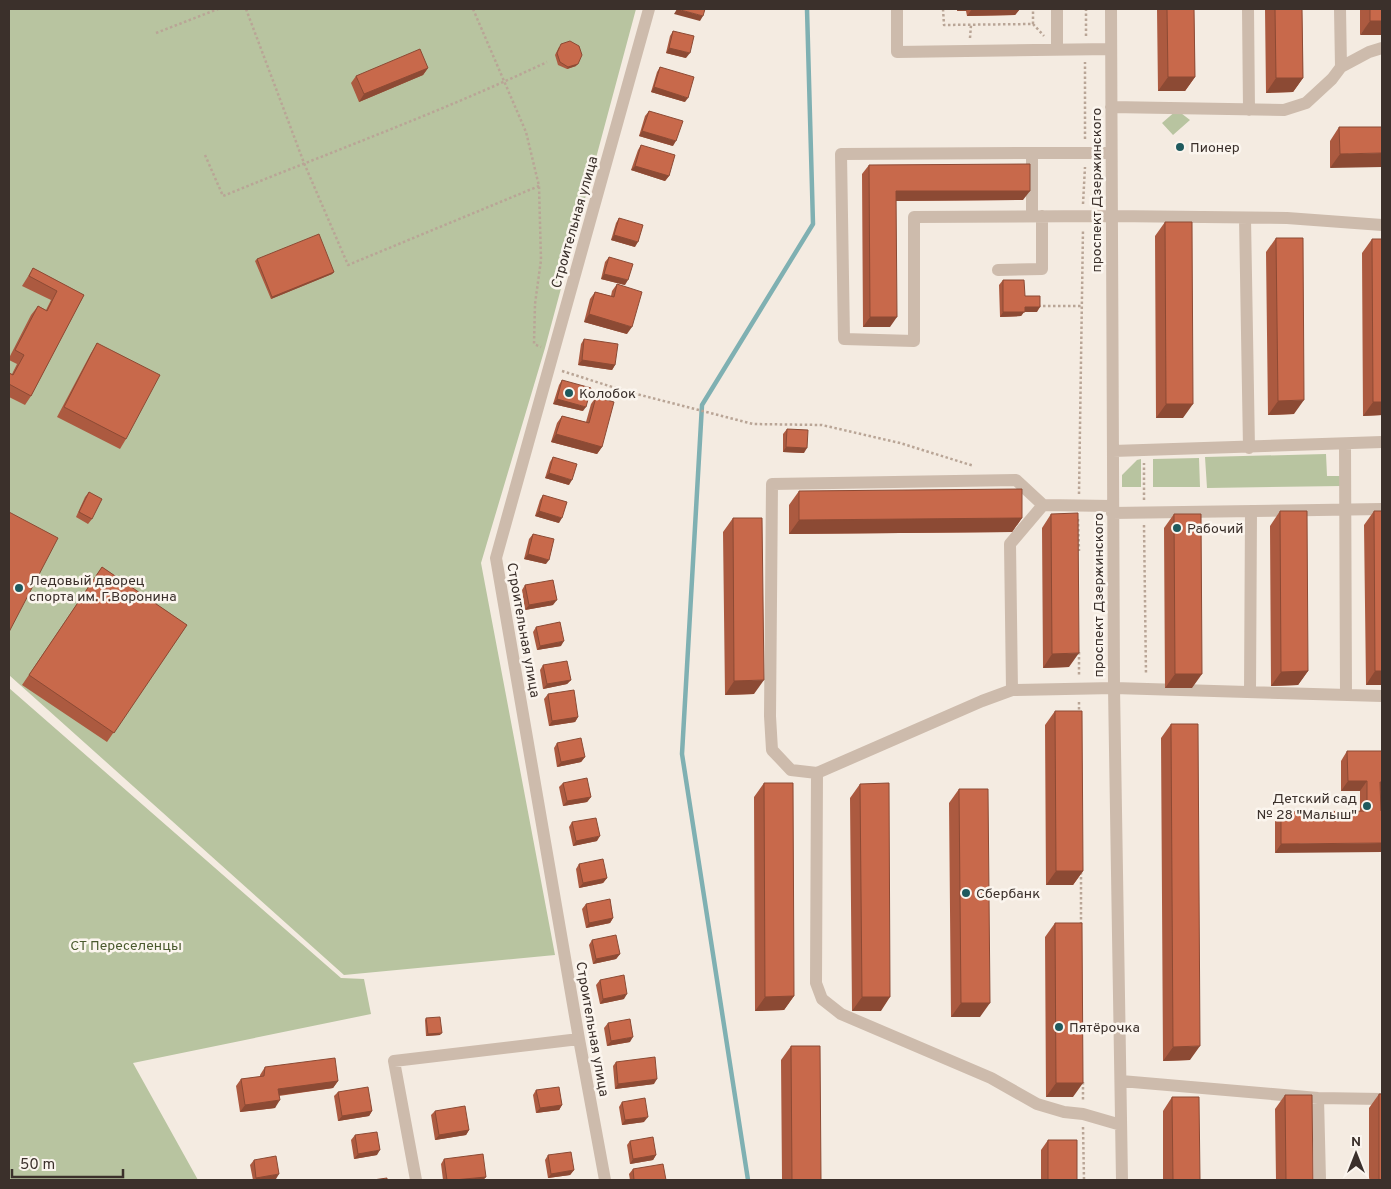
<svg xmlns="http://www.w3.org/2000/svg" width="1391" height="1189" viewBox="0 0 1391 1189" font-family="Overpass,sans-serif">
<style>
.green{fill:#b8c4a0}
.lines{fill:none;stroke-linecap:round;stroke-linejoin:round}
.stream{stroke:#7fb0b2;stroke-width:4.5}
.path{stroke:#b9a596;stroke-width:2.5;stroke-dasharray:2.5 2.5;stroke-linecap:butt}
.minor{stroke:#cdbbac;stroke-width:12}
.wall{fill:#ac5a40}
.shaded-wall{fill:#8c4a34}
.building{fill:#c8694b;stroke:#8c4a34}
.poi-dot{fill:#1f5a5e;stroke:#fbf5ee;stroke-width:2}
.labels{text-anchor:middle;stroke-width:5;stroke-linejoin:round;paint-order:stroke}
.poi-label{font-size:14px;fill:#3b302b;stroke:#fbf5ee;text-anchor:start}
.street-label{font-size:14px;fill:#3b302b;stroke:#fbf5ee}
.park-label{font-size:14px;fill:#4a5a2e;stroke:#fbf5ee}
</style>
<rect width="100%" height="100%" fill="#f4ebe1"/>
<!-- green -->
<path class="green" d="M9 9H636L545 348 481 563 555 955 344 975 9 675Z
M1177 110 1190 120 1173 135 1162 123Z
M1326 454 1327 476H1342V486L1207 488 1205 457Z
M1199 458 1200 487H1153V459Z
M1141 459V487H1122V475L1137 460Z
M9 688 341 978 364 979 371 1014 133 1063 198 1180H9Z"/>
<g class="lines">
<!-- stream -->
<path class="stream" d="M748 1180 682 754 702 405 813 224 807 9"/>
<!-- path -->
<path class="path" d="M246 9 304 163 348 265 539 186
M473 9 526 132 539 186 541 260 535 304 534 344 541 347
M943 9 944 25 1033 24V9
M1033 24 1044 36
M156 33 218 9
M1086 36V9
M970 38 971 25
M1085 139V62
M205 155 223 196C331 152 441 112 547 62
M1083 204 1085 167
M1038 306H1082
M562 371 625 391 753 424 822 425 900 443 974 466
M1079 494 1083 229
M1144 500V463
M1078 519 1079 551
M1144 525 1146 675
M1079 652V676
M1079 702V714
M1081 872V926
M1083 1082V1101
M1083 1127 1084 1180"/>
<!-- minor -->
<path class="minor" d="M897 9V52L1111 49
M1057 9V49
M1111 9 1114 688 1122 1180
M1248 9 1249 110
M1340 9 1341 67
M1111 107 1284 110 1306 103 1332 79 1341 67 1369 52 1382 48
M1032 153 841 154 844 339 914 341V217L1111 216 1287 218 1382 225
M1032 216V153H1111
M1245 218 1249 448
M998 270 1042 269V216
M1345 444 1346 695
M1113 451 1382 442
M1112 506 1043 505 1016 480 772 484 770 716 772 750 791 770 817 773 982 701 1012 690 1114 688 1382 696
M1112 513 1382 509
M1012 690 1010 544 1043 505
M1250 692 1251 511
M817 773 816 983 822 999 841 1014 991 1078 1037 1104 1064 1112 1083 1114 1121 1125
M1121 1081 1318 1098 1382 1099
M1318 1098 1320 1180
M416 1180 394 1061 579 1039
M605 1180 579 1039 496 558 649 9"/>
</g>
<!-- wall -->
<path class="wall" d="M957 9H1020L1015 15 967 16 966 11H957Z
M1157 9H1194L1195 77 1185 91H1158Z
M1265 9H1302L1303 78 1293 92 1266 93Z
M1360 9H1382L1360 35Z
M673 31 686 58 666 53 670 36Z
M559 47 576 66 567 69 558 65 555 55Z
M660 67 685 102 651 92 657 72Z
M428 68 423 75 359 102 351 83 356 76Z
M649 111 673 146 639 136 645 116Z
M1339 127H1382L1330 168V141Z
M641 145 669 176 665 181 631 170 638 150Z
M869 165 1023 200 896 201 890 327H863L862 174Z
M619 218 635 247 611 240 616 223Z
M1165 222 1183 418H1156L1155 236Z
M1276 238 1294 414 1268 415 1266 252Z
M1372 239H1382V415L1363 416 1362 253Z
M609 257 625 285 601 279 605 262Z
M257 259 334 272 332 274 271 299 255 261Z
M33 268 84 295 31 396 25 405 9 397V373L12 374 17 364 9 360V358L31 315 38 306 46 310 51 300 22 286 27 278Z
M1003 280 1025 296 1037 312H1024L1021 316 1000 317 999 285Z
M617 284 627 334 584 322 590 299 595 292 611 296 612 291Z
M584 339 615 365 612 370 578 365 581 344Z
M97 343 126 439 120 449 57 417 91 353Z
M562 380 583 411 553 404 559 385Z
M596 397 602 447 597 454 551 442 557 423 562 416 586 422 591 404Z
M787 429 804 453 783 452V434Z
M553 457 569 485 545 478 550 462Z
M799 491 1022 518 1012 532 789 534V505Z
M89 492 92 519 88 524 76 517 85 497Z
M543 495 559 523 535 516 540 500Z
M1280 511 1308 671 1298 685 1271 686 1270 526Z
M1374 511H1382V685H1366L1364 525Z
M1051 514 1069 667 1043 668 1042 528Z
M1174 514 1192 688H1165L1164 528Z
M733 518 754 694 725 695 723 532Z
M533 534 546 564 524 559 529 539Z
M102 567 187 625 107 742 22 685Z
M525 585 553 605 525 610 522 590Z
M536 627 561 646 537 650 533 632Z
M543 665 571 680 567 684 543 689 540 670Z
M548 694 578 717 575 722 549 726 544 699Z
M1055 711 1083 871 1073 885H1046L1045 725Z
M1171 724 1190 1060 1163 1061 1161 738Z
M557 743 585 757 581 762 557 767 554 748Z
M1347 751 1381 791V811L1275 853V821L1281 812 1360 811V791H1341V761Z
M563 783 591 797 587 802 563 806 559 787Z
M764 783 794 996 784 1010 755 1011 754 797Z
M860 784 881 1011H852L850 798Z
M959 789 980 1017H951L949 803Z
M572 822 597 841 573 846 569 827Z
M579 864 607 878 603 883 579 888 576 869Z
M586 904 613 918 610 923 586 928 582 909Z
M1055 923 1073 1097H1046L1045 937Z
M592 940 620 954 616 959 593 964 589 945Z
M600 980 624 999 600 1004 596 985Z
M426 1018 440 1035 426 1036 425 1020Z
M608 1023 630 1042 607 1046 604 1028Z
M791 1046 821 1180H782L781 1060Z
M616 1062 654 1084 615 1089 613 1066Z
M265 1067 338 1081 333 1088 279 1096 275 1108 240 1112 236 1086 241 1079 260 1077V1075Z
M536 1090 562 1105 559 1110 536 1113 533 1095Z
M338 1092 372 1111 369 1116 338 1121 334 1096Z
M1379 1094 1382 1180H1369V1108Z
M1285 1095 1313 1180H1276L1275 1109Z
M1172 1097 1200 1180H1163V1111Z
M622 1102 644 1122 622 1125 619 1107Z
M435 1111 469 1130 466 1135 435 1140 431 1115Z
M355 1135 377 1155 354 1159 351 1140Z
M1048 1140 1077 1180H1041V1150Z
M630 1141 656 1155 653 1160 630 1164 627 1145Z
M548 1155 574 1170 570 1175 548 1178 545 1160Z
M444 1159 486 1177 483 1180H443L441 1164Z
M254 1160 276 1179 269 1180H253L250 1165Z
M633 1169 666 1180H630L629 1174Z"/>
<!-- shaded-wall -->
<path class="shaded-wall" d="M677 9 703 16 700 21 674 14Z
M959 9H968L966 11H957Z
M972 9H1020L1015 15 967 16Z
M1370 21H1382V35H1360Z
M669 48 690 53 686 58 666 53Z
M578 64 576 66 567 69 568 67Z
M428 68 423 75 359 102 364 94Z
M1168 77H1195L1185 91H1158Z
M1276 78H1303L1293 92 1266 93Z
M654 87 688 98 685 102 651 92Z
M642 131 676 141 673 146 639 136Z
M1382 153V167L1330 168 1340 154Z
M635 166 669 176 665 181 631 170Z
M896 191H1030L1023 200 889 201Z
M614 235 638 242 635 247 611 240Z
M334 272 332 274 271 299 272 297Z
M604 274 628 280 625 285 601 279Z
M1025 307H1040L1037 312H1024L1021 316 1000 317 1003 312Z
M589 314 632 327 627 334 584 322Z
M870 317H897L890 327H863Z
M582 360 615 365 612 370 578 365Z
M557 399 586 407 583 411 553 404Z
M1304 400 1294 414 1268 415 1278 401Z
M1373 402H1382V415L1363 416Z
M1166 404H1193L1183 418H1156Z
M556 434 602 447 597 454 551 442Z
M786 447 807 448 804 453 783 452Z
M549 473 572 480 569 485 545 478Z
M539 511 562 518 559 523 535 516Z
M1022 518 1012 532 789 534 799 520Z
M528 554 549 560 546 564 524 559Z
M557 600 553 605 525 610 529 605Z
M564 641 561 646 537 650 540 646Z
M1079 653 1069 667 1043 668 1052 654Z
M1308 671 1298 685 1271 686 1281 672Z
M1375 671H1382V685H1366Z
M1175 674H1202L1192 688H1165Z
M571 680 567 684 543 689 547 684Z
M764 680 754 694 725 695 734 681Z
M578 717 575 722 549 726 552 721Z
M585 757 581 762 557 767 561 762Z
M1348 781H1367L1360 791H1341Z
M1380 782H1382V791H1374Z
M591 797 587 802 563 806 567 801Z
M600 836 597 841 573 846 576 841Z
M1382 843V852L1275 853 1281 844Z
M1056 871H1083L1073 885H1046Z
M607 878 603 883 579 888 583 883Z
M613 918 610 923 586 928 589 923Z
M620 954 616 959 593 964 596 959Z
M627 994 624 999 600 1004 603 999Z
M794 996 784 1010 755 1011 765 997Z
M862 997H890L881 1011H852Z
M961 1003H990L980 1017H951Z
M442 1033 440 1035 426 1036 428 1034Z
M633 1037 630 1042 607 1046 611 1041Z
M1200 1046 1190 1060 1163 1061 1173 1047Z
M657 1079 654 1084 615 1089 618 1084Z
M338 1081 333 1088 273 1096 278 1089Z
M1056 1083H1083L1073 1097H1046Z
M280 1100 275 1108 240 1112 245 1105Z
M562 1105 559 1110 536 1113 540 1108Z
M372 1111 369 1116 338 1121 342 1116Z
M648 1117 644 1122 622 1125 625 1120Z
M469 1130 466 1135 435 1140 439 1135Z
M380 1150 377 1155 354 1159 358 1154Z
M656 1155 653 1160 630 1164 633 1159Z
M574 1170 570 1175 548 1178 551 1174Z
M279 1174 276 1179 269 1180H255L256 1178Z
M486 1177 483 1180H454Z"/>
<!-- building -->
<path class="building" d="M677 9H705L703 16Z
M1167 9H1194L1195 77H1168Z
M1275 9H1302L1303 78H1276Z
M1370 9H1382V21H1370Z
M673 31 694 36 690 53 669 48Z
M570 41 579 46 582 55 578 64 568 67 560 62 557 53 561 44Z
M420 49 428 68 364 94 356 76Z
M660 67 694 77 688 98 654 87Z
M649 111 683 121 676 141 642 131Z
M1339 127H1382V153L1340 154Z
M641 145 675 155 669 176 635 166Z
M1030 164V191H896L897 317H870L869 165Z
M619 218 643 225 638 242 614 235Z
M1165 222H1192L1193 404H1166Z
M319 234 334 272 272 297 257 259Z
M1276 238H1303L1304 400 1278 401Z
M1372 239H1382V402H1373Z
M609 257 633 264 628 280 604 274Z
M33 268 84 295 31 396 9 384V373L13 375 24 355 15 350 38 306 47 311 57 291 29 276Z
M1003 280H1024L1025 296H1040V307H1025V312H1003Z
M617 284 642 292 632 327 589 314 595 292 614 297Z
M584 339 618 344 615 365 582 360Z
M97 343 160 375 126 439 64 407Z
M562 380 591 388 586 407 557 399Z
M596 397 614 402 602 447 556 434 562 416 589 423Z
M787 429 808 430 807 448 786 447Z
M553 457 577 464 572 480 549 473Z
M1022 489V518L799 520V491Z
M89 492 102 499 92 519 79 512Z
M543 495 567 502 562 518 539 511Z
M1280 511H1307L1308 671 1281 672Z
M1374 511H1382V671H1375Z
M9 512 58 538 9 632Z
M1078 513 1079 653 1052 654 1051 514Z
M1174 514H1201L1202 674H1175Z
M733 518H762L764 680 734 681Z
M533 534 554 539 549 560 528 554Z
M102 567 187 625 114 733 29 675Z
M553 580 557 600 529 605 525 585Z
M560 622 564 641 540 646 536 627Z
M567 661 571 680 547 684 543 665Z
M574 690 578 717 552 721 548 694Z
M1055 711H1082L1083 871H1056Z
M1171 724H1198L1200 1046 1173 1047Z
M581 738 585 757 561 762 557 743Z
M1347 751H1382V782H1380L1381 811H1382V843L1281 844V812L1367 811V781H1348Z
M587 778 591 797 567 801 563 783Z
M764 783H793L794 996 765 997Z
M889 783 890 997H862L860 784Z
M959 789H988L990 1003H961Z
M596 818 600 836 576 841 572 822Z
M603 859 607 878 583 883 579 864Z
M610 899 613 918 589 923 586 904Z
M1055 923H1082L1083 1083H1056Z
M616 935 620 954 596 959 592 940Z
M624 975 627 994 603 999 600 980Z
M440 1017 442 1033 428 1034 426 1018Z
M630 1019 633 1037 611 1041 608 1023Z
M791 1046H820L821 1180H792Z
M655 1057 657 1079 618 1084 616 1062Z
M335 1058 338 1081 278 1089 280 1100 245 1105 241 1079 264 1076 265 1067Z
M368 1087 372 1111 342 1116 338 1092Z
M559 1087 562 1105 540 1108 536 1090Z
M1379 1094H1382V1180H1379Z
M1285 1095H1312L1313 1180H1286Z
M1172 1097H1199L1200 1180H1173Z
M645 1098 648 1117 625 1120 622 1102Z
M465 1106 469 1130 439 1135 435 1111Z
M377 1132 380 1150 358 1154 355 1135Z
M653 1137 656 1155 633 1159 630 1141Z
M1048 1140H1077V1180H1048Z
M571 1152 574 1170 551 1174 548 1155Z
M483 1154 486 1177 454 1180H447L444 1159Z
M276 1156 279 1174 256 1178 254 1160Z
M663 1164 666 1180H634L633 1169Z
M387 1178V1180H373Z"/>
<!-- markers -->
<g class="poi-dot">
<circle cx="1180" cy="147" r="5"/>
<circle cx="569" cy="393" r="5"/>
<circle cx="1177" cy="528" r="5"/>
<circle cx="19" cy="588" r="5"/>
<circle cx="1367" cy="806" r="5"/>
<circle cx="966" cy="893" r="5"/>
<circle cx="1059" cy="1027" r="5"/>
</g>
<g class="labels">
<!-- poi labels -->
<g class="poi-label">
<text x="1190" y="152">Пионер</text>
<text x="579" y="398">Колобок</text>
<text x="1187" y="533">Рабочий</text>
<text x="29" y="585">Ледовый дворец<tspan x="29" dy="16">спорта им. Г.Воронина</tspan></text>
<text x="1357" y="803" text-anchor="end">Детский сад<tspan x="1357" dy="16">№ 28 "Малыш"</tspan></text>
<text x="976" y="898">Сбербанк</text>
<text x="1069" y="1032">Пятёрочка</text>
</g>
<!-- street labels -->
<g class="street-label">
<text transform="translate(1096 190) rotate(-90)" y="5">проспект Дзержинского</text>
<text transform="translate(574 222) rotate(-74)" y="5">Строительная улица</text>
<text transform="translate(1098 595) rotate(-90)" y="5">проспект Дзержинского</text>
<text transform="translate(524 630) rotate(80)" y="5">Строительная улица</text>
<text transform="translate(593 1029) rotate(80)" y="5">Строительная улица</text>
</g>
<!-- park labels -->
<g class="park-label">
<text x="126" y="950">СТ Переселенцы</text>
</g>
</g>
<!-- border -->
<rect width="1391" height="1189" fill="none" stroke="#3b302b" stroke-width="20"/>
<!-- north arrow -->
<g transform="translate(1356 1154)" stroke="#fbf5ee" stroke-width="4" paint-order="stroke">
<path d="M0-4L9 19L0 12L-9 19Z" fill="#3b302b"/>
<text y="-8" font-size="14" font-weight="bold" text-anchor="middle" fill="#3b302b">N</text>
</g>
<!-- scale -->
<path d="M12 1169v8h111v-8" fill="none" stroke="#3b302b" stroke-width="2.5"/>
<text x="20" y="1169" font-size="15" fill="#3b302b" stroke="#fbf5ee" stroke-width="4" paint-order="stroke">50 m</text>
</svg>
